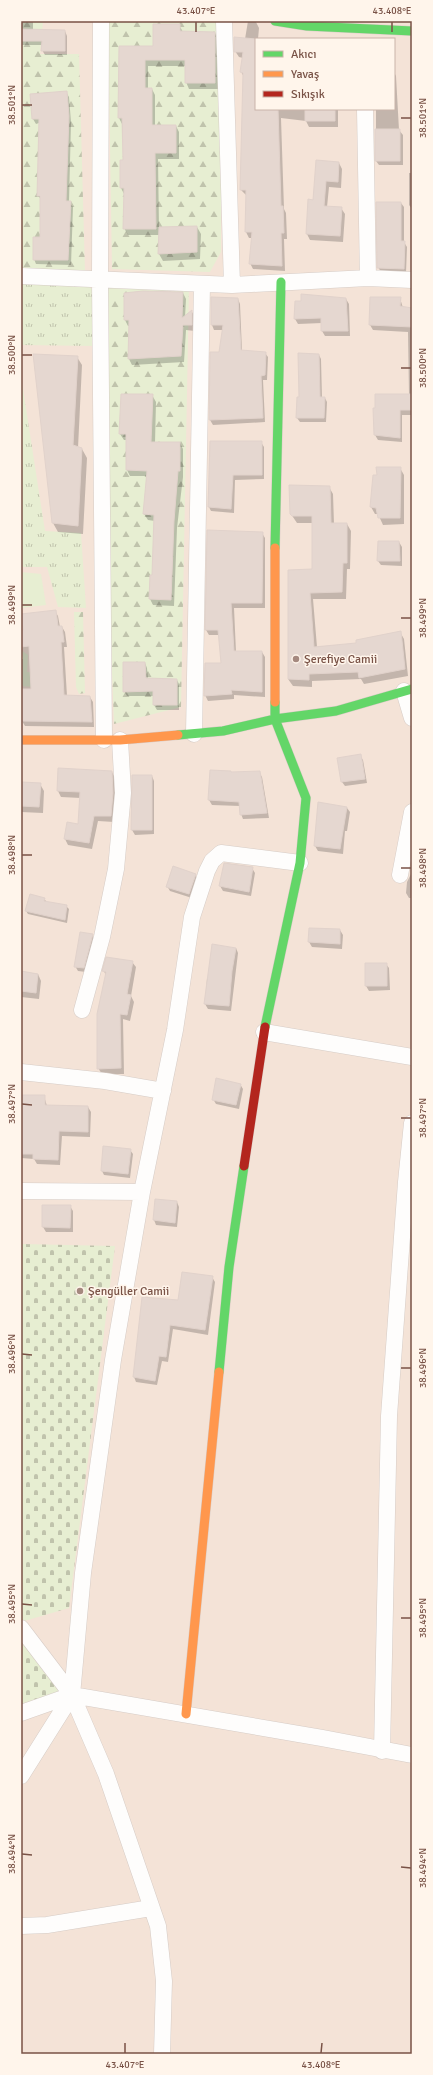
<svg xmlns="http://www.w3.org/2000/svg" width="433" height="2075" viewBox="0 0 433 2075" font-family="Signika,sans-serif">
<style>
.residential{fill:#f4e3d7;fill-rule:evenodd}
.grass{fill:#e7eed2}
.forest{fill:url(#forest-firs)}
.cemetery{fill:url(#cemetery-stones)}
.park{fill:url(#park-tufts)}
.shadow{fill:#0003}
.building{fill:#e5d7d0;stroke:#e1d2cb}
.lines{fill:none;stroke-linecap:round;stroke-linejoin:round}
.street-casing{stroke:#d6ccc6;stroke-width:17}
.fast-casing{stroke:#d9ccc7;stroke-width:10}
.slow-casing{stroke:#d9ccc7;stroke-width:10}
.jam-casing{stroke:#d9ccc7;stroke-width:10}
.street{stroke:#fefdfc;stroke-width:16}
.fast{stroke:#63d668;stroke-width:9}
.slow{stroke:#ff974d;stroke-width:9}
.jam{stroke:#b3261e;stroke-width:9}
.ticks{fill:none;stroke:#795246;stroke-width:1.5}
.poi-dot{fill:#a5897f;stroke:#fff5eb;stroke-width:1.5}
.labels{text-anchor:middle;stroke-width:3;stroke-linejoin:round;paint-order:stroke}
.poi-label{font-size:12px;fill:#795246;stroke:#fff5eb;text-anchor:start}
.neatline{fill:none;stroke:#795246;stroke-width:1.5}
.ticks-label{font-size:10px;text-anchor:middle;fill:#795246}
</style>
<defs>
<pattern id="forest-firs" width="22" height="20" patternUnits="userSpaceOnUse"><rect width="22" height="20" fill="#e7eed2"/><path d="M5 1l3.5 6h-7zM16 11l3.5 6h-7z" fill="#c0c3ac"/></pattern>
<pattern id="cemetery-stones" width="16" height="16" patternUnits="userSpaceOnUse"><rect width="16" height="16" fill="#e7eed2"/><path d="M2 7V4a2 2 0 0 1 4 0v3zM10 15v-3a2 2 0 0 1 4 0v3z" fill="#c0c3ac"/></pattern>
<pattern id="park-tufts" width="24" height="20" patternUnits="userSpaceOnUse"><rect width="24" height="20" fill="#e7eed2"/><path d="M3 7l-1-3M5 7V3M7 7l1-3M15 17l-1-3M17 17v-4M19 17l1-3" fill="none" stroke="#c0c3ac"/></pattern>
</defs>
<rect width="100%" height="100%" fill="#f8f0e9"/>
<!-- residential -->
<path class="residential" d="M21 21H412V2054H21ZM256 39H394V109H256Z"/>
<!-- grass -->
<path class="grass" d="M21 572 41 574 46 605 21 608Z
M21 650 28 655 27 672H36L35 687 21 686Z"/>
<!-- forest -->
<path class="forest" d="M21 21H43L40 54H79L85 272 21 270Z
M108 21H221V252L210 272 112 269Z
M108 285 189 287 181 707 114 724 104 468Z
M74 612H83L85 693 79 694 76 687Z"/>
<!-- cemetery -->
<path class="cemetery" d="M21 1244 115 1246 69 1608 21 1622Z
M21 1640 61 1692 21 1704Z"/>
<!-- park -->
<path class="park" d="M21 283 85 284 94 290V346L21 345Z
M21 376 45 531 81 533 86 608 58 607 47 567H21Z"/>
<!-- shadow -->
<path class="shadow" d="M21 21H33V30L65 31 67 36V55H45L42 50 43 45H21Z
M248 21 256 22 259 28 258 39H256V109H338V127H309L306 121 281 118 284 209 286 213 287 239H284L285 271 253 269 250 263 252 238H249L246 232 247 196 241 190 244 77 241 72 243 58 239 57 235 51 245 39Z
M179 25 183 32 214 33 218 39V89H189L186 82V66H148V89H152L155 95V126H176L179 132V159H158L159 228 197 227 201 234 200 259 163 261 159 254 160 235H128L124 228V194L121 188 124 161 122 124 119 118 120 47H154Z
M394 72 396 76 399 130 403 135V165H379L376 161V109H394Z
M66 92 69 97 71 122 69 202 73 207 71 265 36 264 34 259 41 238V200L38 195 39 123 36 124 33 119Z
M317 161 339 163 342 169 341 188 329 187 327 207 341 208 345 214 343 242 310 240 307 234 314 201Z
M409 173H412V209L409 205Z
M401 203 404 207V242L407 247 406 273 381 272 378 267Z
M125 293H183L186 299 185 317 192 312 195 317V331L186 330 184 362 132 365 129 359 130 326H128L125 320Z
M371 298H400L403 308 412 309V415H402V442L378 440 375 435 409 395 408 332 373 330 370 325Z
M238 299 240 304 242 351 265 353 268 357 267 380H263L265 422 213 425 210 420 211 353H220L224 330H214L212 325Z
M346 299 349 304 350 336H325L322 331V323L298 324 295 319Z
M319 355 321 359 322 398H325L327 402 326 422H300L297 418 300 398Z
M77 357 82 365 78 448 82 449 87 458 83 534 58 532 53 523Z
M152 395 156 402 155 443H180L183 449V477L177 528 174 606 153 605 150 599 153 576 155 521 148 520 144 514 147 476H130L127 470V440H124L120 434Z
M211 442H261L264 447V479L235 480 234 513 211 511 209 507Z
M400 468 404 475V524L383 525 378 514H375L371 507 378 476Z
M329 487 333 494 334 524H347L351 531 350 569H347L346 599H313L317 647 356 644 400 632 404 639 408 676 364 684 361 679 312 681V687L293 686 288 679 313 569V523H297L291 514Z
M262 533 265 538V608H234L236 652H262L265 657V697L234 695V699L208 701 205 695 222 664 220 635H209L206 630Z
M399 542 402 547V566L381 565 378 561Z
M55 611 58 616 60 627H62L65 632 67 647H64L67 696 90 697 93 702 94 727 25 726 22 721 21 659H23L21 632Z
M145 663 147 668 148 679 177 680 179 684V710H157L154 705V696H127L124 691Z
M360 756 363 760 367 783 345 786 342 782Z
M112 772 115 778 116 800 114 822 98 821 92 849 68 845 65 839 79 825 81 798 61 797 58 791Z
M259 772 262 777 269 818 243 819 241 814 240 806 212 805 209 800 231 773Z
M152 776 154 781V834L135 835 132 830Z
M21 783 40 784 44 791 43 813 21 812Z
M319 803 347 808 350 812 347 831H345L343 854 318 851 315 846Z
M252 868 255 873 251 896 223 891 220 886Z
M411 874H412V898H409L406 893 407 882Z
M195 875 198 880 192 898 170 891 167 886Z
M44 898 47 903 66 906 69 909 67 923 28 914 26 911Z
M310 929 340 930 343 935 342 949 312 947 309 942Z
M92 935 95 940 86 972 78 971 75 966Z
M236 948 238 953 231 1011 208 1009 205 1004 207 979Z
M132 962 136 967 131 996 134 1002 130 1021 123 1019 124 1074H102L98 1068 106 976 104 971Z
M386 964 389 968 390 990 369 991 366 986Z
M21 972 38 974 41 981 39 999 21 997Z
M240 1084 243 1089 239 1109 216 1104 213 1099Z
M44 1096 47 1106 88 1107 91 1112 90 1137 62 1136 60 1165 37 1164 34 1159 21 1158V1098Z
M130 1150 133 1154 130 1178 104 1175 102 1171Z
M177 1202 179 1207 177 1227 156 1225 154 1220Z
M43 1206H70L73 1211V1232H46L43 1227Z
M212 1277 215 1282 208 1335 173 1329 168 1362 162 1361 157 1385 136 1382 134 1377 179 1301Z"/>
<!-- building -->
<path class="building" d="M153 24H180V31L215 32V83H185V60H145V88H152V125H176V153H155L156 229H123L124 188H120V160H123L122 118H118L119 46H153Z
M21 29 65 30V51H41L42 41H21Z
M234 37 256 39V109H278L281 206H283L284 233H281L282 266 249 264 252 232H245L246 190H240L243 73 240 72 243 52H234Z
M67 91 69 116 66 201H71L68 260H33V237H40V196H37L39 119H32L30 94Z
M305 109H335V121H305Z
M375 129H400V161H375Z
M316 160 339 162 338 182 326 181 324 206 342 207 340 236 306 234 308 199 313 200Z
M376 202H401V241H405L404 269 377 268Z
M197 226V252L158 254 159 227Z
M143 291 183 292 182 318 192 310V325H183L181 356 128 359 129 320H124V293Z
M301 294 346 298 348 331H321V318L294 319 295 301H301Z
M211 297 238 298 241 350 266 352 265 375 261 376 263 418 209 420 210 352H219L223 325H211Z
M370 297H401L400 306 412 308V327L369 325Z
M298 353 319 354 320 397H325L324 418H296L297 397H299Z
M33 354 78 356 73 445 82 448 78 526 52 523Z
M121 394H153L151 442H180V471H178L174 521 171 600 149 599 150 575H152L154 515 143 514 147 471 126 470V434H119Z
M375 394H412V410H400V438L374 435 373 408H375Z
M210 441H262V475H233L231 509 208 507Z
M376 467H401L400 518H378L376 508 370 507 373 475H377Z
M289 485 330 486 331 523H347V563H343L342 592 310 593 314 647 356 643V640L401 631 405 669 359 678 358 672 309 674V680L288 679V570L312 569V516H292L290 514Z
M207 530 263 532 262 603H231L234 651H262V692L231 690 232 694 204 696 205 663H221L218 630H205Z
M378 541H399L400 561H377Z
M56 610 58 626H62L64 642H61L64 695 90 696 92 722 21 721V689H31L29 646 21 647V631L23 630 21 614Z
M123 662H145L146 678 177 679V705H153V691L123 692Z
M361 754 365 779 341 782 337 758Z
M58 768 112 771 113 793 111 816H94L89 843 64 839 67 822 78 824 80 792 57 791Z
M210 770 231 771V772L260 771 267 813 240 815 239 802 208 800Z
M132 775H152V830H131Z
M21 782 41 783 39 807 21 806Z
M318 802 347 807 340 849 314 846Z
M224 863 253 867 249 892 219 886Z
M173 866 196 874 189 894 166 887Z
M30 894 45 898 44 901 67 905 65 920 25 911Z
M309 928 340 929V944L308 942Z
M80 932 93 934 84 968 74 967Z
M212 944 236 948 232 971 229 1006 204 1004Z
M106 957 133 961 127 994 131 995 127 1015 120 1014 121 1068 97 1069V1014L106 972 102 971Z
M365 963H387V986H365Z
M21 971 38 974 36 993 21 991Z
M216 1078 241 1084 236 1105 212 1100Z
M22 1095H45V1105L88 1106V1132L59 1131 58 1160 33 1159V1154H21Z
M103 1146 131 1149 128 1174 101 1171Z
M155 1199 177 1201 175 1223 153 1220Z
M42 1205H71L70 1228 42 1227Z
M182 1272 213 1276 205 1330 170 1325 166 1357 159 1356 155 1381 133 1377 142 1297 178 1300Z"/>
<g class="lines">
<!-- street casing -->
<g class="street-casing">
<path id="street" d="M101 21 100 280 104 740
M224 21 232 285
M365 109 368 278
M21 276 232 285 368 278 412 280
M404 691 412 718
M194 734 202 284
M400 875 412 812
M82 1010 102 937 116 869 123 793 120 740
M264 1032 412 1057
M21 1072 105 1081 163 1091
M21 1191 142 1192
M21 1628 72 1695 106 1774 158 1926 164 1981 162 2054
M21 1713 72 1695 322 1738 412 1755
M382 1751 389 1416 406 1182 412 1123
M21 1776 72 1695 83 1573 113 1360 142 1192 175 1030 192 917 207 871 212 861 221 853 300 863
M21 1926 47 1925 151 1908"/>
</g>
<!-- fast casing -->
<g class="fast-casing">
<path id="fast" d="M275 21 307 26 412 31
M275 548 281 282
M178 735 223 731 275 719 336 711 412 689
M265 1027 300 863 306 798 275 719V702
M219 1372 229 1267 244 1166"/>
</g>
<!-- slow casing -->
<g class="slow-casing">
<path id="slow" d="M275 548V702
M21 740H120L178 735
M186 1714 219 1372"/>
</g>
<!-- jam casing -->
<g class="jam-casing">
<path id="jam" d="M244 1166 265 1027"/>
</g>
<!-- street -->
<use href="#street" class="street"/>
<!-- fast -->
<use href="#fast" class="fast"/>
<!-- slow -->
<use href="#slow" class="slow"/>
<!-- jam -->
<use href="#jam" class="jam"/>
</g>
<!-- ticks -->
<path class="ticks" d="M196 32V22M392 32V22M22 105H32M401 118H411M22 355H32M401 368H411M22 605H32M401 618H411M22 855H32M401 868H411M22 1104 32 1105M401 1118H411M22 1354 32 1355M401 1368H411M22 1604 32 1605M401 1618H411M22 1854 32 1855M401 1867 411 1868M125 2053V2043M321 2053 322 2043"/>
<!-- markers -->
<g class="poi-dot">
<circle cx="296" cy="659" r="4"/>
<circle cx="80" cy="1291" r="4"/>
</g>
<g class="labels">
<!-- poi labels -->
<g class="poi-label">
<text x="304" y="663">Şerefiye Camii</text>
<text x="88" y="1295">Şengüller Camii</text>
</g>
</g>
<!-- border -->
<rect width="433" height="2075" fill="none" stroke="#fff5eb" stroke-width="44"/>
<!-- legend -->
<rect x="255" y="38" width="140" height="72" fill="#fff5eb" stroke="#c9b4a9"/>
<rect x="263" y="51" width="20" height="6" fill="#63d668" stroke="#c9b4a9"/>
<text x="291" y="58" font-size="12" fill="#795246">Akıcı</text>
<rect x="263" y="71" width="20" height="6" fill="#ff974d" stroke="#c9b4a9"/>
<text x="291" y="78" font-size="12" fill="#795246">Yavaş</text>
<rect x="263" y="91" width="20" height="6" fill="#b3261e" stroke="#c9b4a9"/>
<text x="291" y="98" font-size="12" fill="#795246">Sıkışık</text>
<rect x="22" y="22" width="389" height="2031" class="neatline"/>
<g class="ticks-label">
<text x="196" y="14">43.407°E</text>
<text x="392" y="14">43.408°E</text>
<text transform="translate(11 105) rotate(-90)" y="4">38.501°N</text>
<text transform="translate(422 118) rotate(-90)" y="4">38.501°N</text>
<text transform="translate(11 355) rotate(-90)" y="4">38.500°N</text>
<text transform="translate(422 368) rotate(-90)" y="4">38.500°N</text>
<text transform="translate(11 605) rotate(-90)" y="4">38.499°N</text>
<text transform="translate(422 618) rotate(-90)" y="4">38.499°N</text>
<text transform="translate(11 855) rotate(-90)" y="4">38.498°N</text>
<text transform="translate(422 868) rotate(-90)" y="4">38.498°N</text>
<text transform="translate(11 1104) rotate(-90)" y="4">38.497°N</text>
<text transform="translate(422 1118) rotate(-90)" y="4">38.497°N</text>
<text transform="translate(11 1354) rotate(-90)" y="4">38.496°N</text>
<text transform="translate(422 1368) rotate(-90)" y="4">38.496°N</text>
<text transform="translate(11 1604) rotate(-90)" y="4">38.495°N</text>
<text transform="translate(422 1618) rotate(-90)" y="4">38.495°N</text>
<text transform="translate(11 1854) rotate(-90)" y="4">38.494°N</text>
<text transform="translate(422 1868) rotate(-90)" y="4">38.494°N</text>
<text x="125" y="2068">43.407°E</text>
<text x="321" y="2068">43.408°E</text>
</g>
</svg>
